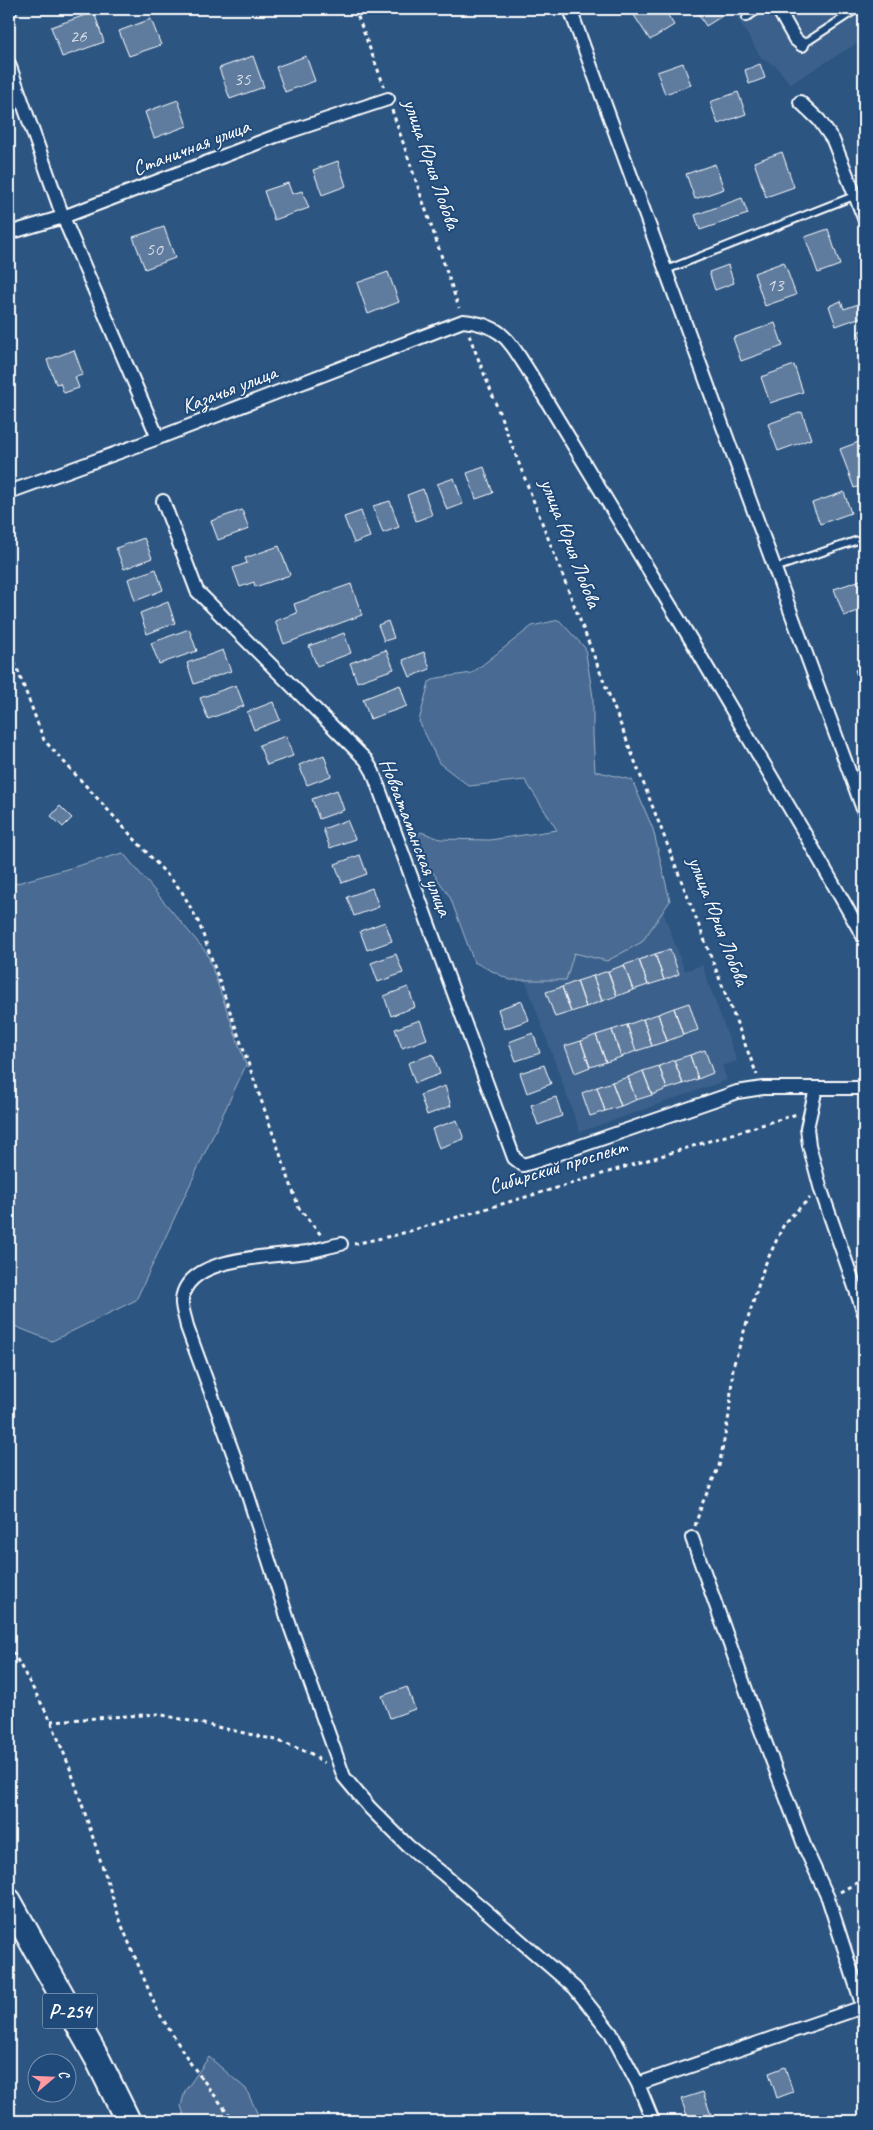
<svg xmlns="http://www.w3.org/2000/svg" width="873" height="2130" viewBox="0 0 873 2130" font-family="Caveat,sans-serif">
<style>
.built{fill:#3b618b}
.green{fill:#486b92;stroke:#a4b5c8}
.building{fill:#5e7c9f;stroke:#fff}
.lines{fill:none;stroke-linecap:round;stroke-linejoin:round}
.lane-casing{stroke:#fff;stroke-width:10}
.street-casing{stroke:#fff;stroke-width:16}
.highway-casing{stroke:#fff;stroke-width:28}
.path{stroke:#fff;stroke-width:3;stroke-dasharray:4 4;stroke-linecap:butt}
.lane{stroke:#1f4a7a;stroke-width:6}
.street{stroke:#1f4a7a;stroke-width:12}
.highway{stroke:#1f4a7a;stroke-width:24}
.labels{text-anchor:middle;stroke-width:4;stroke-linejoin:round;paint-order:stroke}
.number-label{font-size:19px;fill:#d7dee7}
.shield{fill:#1f4a7a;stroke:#bcc9d7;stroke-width:1}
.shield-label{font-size:20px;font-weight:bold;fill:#fff}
.street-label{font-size:21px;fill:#fff;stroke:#1f4a7a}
</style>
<rect width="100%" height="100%" fill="#2c5582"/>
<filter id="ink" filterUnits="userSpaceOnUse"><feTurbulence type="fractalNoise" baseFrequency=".02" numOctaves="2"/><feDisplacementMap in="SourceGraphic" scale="10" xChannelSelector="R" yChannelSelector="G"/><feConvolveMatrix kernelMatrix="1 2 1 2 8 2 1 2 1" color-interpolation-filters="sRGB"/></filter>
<g filter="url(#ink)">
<!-- built -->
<path class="built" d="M732 9H864V39L790 84 776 66 762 59Z
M661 906 685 971 702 965 737 1061 722 1066 727 1080 580 1132 517 957Z"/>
<!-- green -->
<path class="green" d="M559 620 585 648 593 697V735L595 771 632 780 653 829 670 901 642 942 607 961 574 953 566 980H510L474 962 450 897 412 842 421 832 440 839 490 840 557 830 525 780 469 786 439 763 419 721 429 682 437 678 472 673 532 626Z
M123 853 207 953 246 1065 136 1300 52 1341 9 1324V908L14 884Z
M209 2057 246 2089 261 2121H186L181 2106 185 2091Z"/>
<!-- building -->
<path class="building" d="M630 9H664L674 25 650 40Z
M695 9H724L727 13 706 26Z
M94 12 104 42 62 57 51 27Z
M151 19 161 45 129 56 119 31Z
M253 56 264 87 230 99 219 68Z
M306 56 315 81 285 92 276 67Z
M683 63 691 85 665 94 657 72Z
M760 64 765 78 749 84 745 70Z
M738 92 746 114 718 124 710 102Z
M178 100 187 126 154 138 145 112Z
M782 152 794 187 766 197 754 162Z
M338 161 346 186 322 195 313 170Z
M715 164 724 189 695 199 686 174Z
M288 183 292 194 302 191 309 208 274 220 264 191Z
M742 198 748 214 700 230 695 215Z
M164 227 175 258 145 269 133 237Z
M828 229 840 265 818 273 805 237Z
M784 262 796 295 765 306 754 273Z
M728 265 734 283 715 290 709 272Z
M388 272 399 302 368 314 357 283Z
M841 301 844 309 864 302V316L836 326 829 306Z
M775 323 783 346 741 361 733 338Z
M864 329V350L858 332Z
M74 350 83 375 75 377 79 388 64 393 60 383 56 384 47 360Z
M794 365 803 392 770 403 761 377Z
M802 412 811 439 778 451 768 424Z
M864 440V485L854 488 840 449Z
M484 467 493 493 476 499 467 473Z
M454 478 463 504 447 510 437 484Z
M423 489 432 515 416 521 407 495Z
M844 492 851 513 820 524 812 503Z
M390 501 399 527 383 533 373 506Z
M242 510 249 529 218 540 211 521Z
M361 511 370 537 354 543 344 517Z
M144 538 152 558 124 569 116 548Z
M279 546 290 575 255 587 254 582 240 587 233 568 247 563 245 558Z
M156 569 163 590 135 601 128 579Z
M861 580 864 590V609L844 616 834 589Z
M351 584 362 615 284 644 275 621 297 613 294 604Z
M168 602 175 623 147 634 140 613Z
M388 621 394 638 384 641 378 625Z
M189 629 197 651 159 664 151 643Z
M344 633 351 653 317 666 309 646Z
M223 650 231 671 194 684 187 663Z
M386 650 394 669 357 682 350 663Z
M424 652 430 669 410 677 403 660Z
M864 667V693L863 694 855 670Z
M236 685 244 706 208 719 200 698Z
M400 685 407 706 370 719 363 699Z
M273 702 280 720 254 730 247 712Z
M286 736 293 756 267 765 259 745Z
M324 755 331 776 307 785 299 765Z
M337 790 344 810 319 819 312 799Z
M60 806 72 818 63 827 51 816Z
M347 820 355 839 330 848 323 829Z
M360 855 367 874 342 883 335 864Z
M372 888 379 907 354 916 347 897Z
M385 922 392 941 367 950 360 931Z
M670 949 679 974 664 980 655 954Z
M396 954 403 973 378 982 371 963Z
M655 954 664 980 648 985 639 960Z
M639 960 648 985 633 990 624 965Z
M624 965 633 990 617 996 608 971Z
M608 971 617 996 602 1001 593 976Z
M593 976 602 1001 586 1007 577 981Z
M577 981 586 1007 571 1012 562 987Z
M408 987 415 1007 391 1016 384 996Z
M562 987 571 1012 555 1017 546 992Z
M522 1001 529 1020 504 1029 498 1009Z
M689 1003 698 1030 683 1035 674 1008Z
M674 1008 683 1035 667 1041 658 1014Z
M658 1014 667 1041 652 1046 643 1019Z
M643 1019 652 1046 636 1051 627 1025Z
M420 1020 427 1039 402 1048 395 1029Z
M627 1025 636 1051 621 1057 612 1030Z
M612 1030 621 1057 606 1062 596 1035Z
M533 1033 540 1053 516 1061 509 1042Z
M596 1035 606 1062 590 1067 581 1041Z
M581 1041 590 1067 575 1073 565 1046Z
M705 1050 713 1073 698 1079 690 1055Z
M433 1054 440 1074 415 1083 408 1063Z
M690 1055 698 1079 683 1084 674 1060Z
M674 1060 683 1084 667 1089 659 1066Z
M544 1065 551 1084 527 1093 520 1073Z
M659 1066 667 1089 652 1095 643 1071Z
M643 1071 652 1095 636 1100 628 1077Z
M628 1077 636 1100 621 1106 612 1082Z
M612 1082 621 1106 605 1111 597 1087Z
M445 1086 451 1106 427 1115 420 1095Z
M597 1087 605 1111 590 1116 582 1093Z
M556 1097 562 1116 538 1125 531 1105Z
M457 1120 464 1139 439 1148 432 1129Z
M407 1687 415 1709 390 1718 382 1696Z
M864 1691V1707L859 1693Z
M785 2067 793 2092 777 2098 769 2073Z
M703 2092 713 2121H689L681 2099Z"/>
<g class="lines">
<!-- lane casing -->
<g class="lane-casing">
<path id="lane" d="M746 18 760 9
M802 45 857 9
M666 270 854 196
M775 568 864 538"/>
</g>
<!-- street casing -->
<g class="street-casing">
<path id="street" d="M570 9 864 812
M778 9 795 39 802 45
M9 11 11 9
M9 64 63 217 158 438
M800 102 819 120 833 140 864 218
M9 233 63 217 276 136 388 99
M9 492 158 438 463 321C502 325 508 339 528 370L691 640 802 829 864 938
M163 501 197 591 366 760 373 772 514 1158 523 1165 537 1161 737 1092 763 1088H864
M816 1088 807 1128 809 1145 821 1190 864 1313
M341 1244C330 1246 318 1250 307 1252 274 1257 186 1255 182 1300 181 1308 186 1319 187 1327L245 1486 289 1623 344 1777 370 1808 408 1846 442 1873 575 1988 611 2033 638 2084 653 2121
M638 2084 863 2007 828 1898 806 1850 755 1715 692 1538"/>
</g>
<!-- highway casing -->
<g class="highway-casing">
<path id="highway" d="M9 1901 98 2060 128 2121"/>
</g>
<!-- path -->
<path class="path" d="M355 9 384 86
M392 110 459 308
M469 335 757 1075
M9 647 44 740 181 890 199 923 299 1208 321 1235
M354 1244 396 1235 560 1187 797 1114
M695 1526 702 1504 719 1466 729 1415 733 1367 764 1267 785 1222 810 1198
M9 1645 51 1721 71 1771 122 1926 157 2010 191 2064 234 2121
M51 1721 158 1714 276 1740 310 1753 324 1763
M840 1892 864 1879"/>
<!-- lane -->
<use href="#lane" class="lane"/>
<!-- street -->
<use href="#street" class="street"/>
<!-- highway -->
<use href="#highway" class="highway"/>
</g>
</g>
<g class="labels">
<!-- number labels -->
<g class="number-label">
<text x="78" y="42">26</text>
<text x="242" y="85">35</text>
<text x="154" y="255">50</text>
<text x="775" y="291">13</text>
</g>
<!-- shield labels -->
<rect class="shield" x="42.5" y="1993.5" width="55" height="35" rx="4"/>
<g class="shield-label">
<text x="70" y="2018">Р-254</text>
</g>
<!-- street labels -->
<g class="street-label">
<text transform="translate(191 147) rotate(-21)" y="7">Станичная улица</text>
<text transform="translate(432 164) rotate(71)" y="7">улица Юрия Лобова</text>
<text transform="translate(229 389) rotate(-21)" y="7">Казачья улица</text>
<text transform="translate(571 543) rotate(69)" y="7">улица Юрия Лобова</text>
<text transform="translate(416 837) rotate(69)" y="7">Новоатаманская улица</text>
<text transform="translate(719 921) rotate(69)" y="7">улица Юрия Лобова</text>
<text transform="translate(558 1166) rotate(-17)" y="7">Сибирский проспект</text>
</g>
</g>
<!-- margin -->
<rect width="873" height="2130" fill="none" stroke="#1f4a7a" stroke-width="30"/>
<rect x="15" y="15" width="843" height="2100" fill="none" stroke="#fff" stroke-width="2" filter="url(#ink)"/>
<!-- north arrow -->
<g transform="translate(52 2078) rotate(71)"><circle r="24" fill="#1f4a7a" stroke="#7992af"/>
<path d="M0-4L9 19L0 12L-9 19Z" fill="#ff9aa2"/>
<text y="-8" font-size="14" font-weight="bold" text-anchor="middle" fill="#ffffff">С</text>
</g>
</svg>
